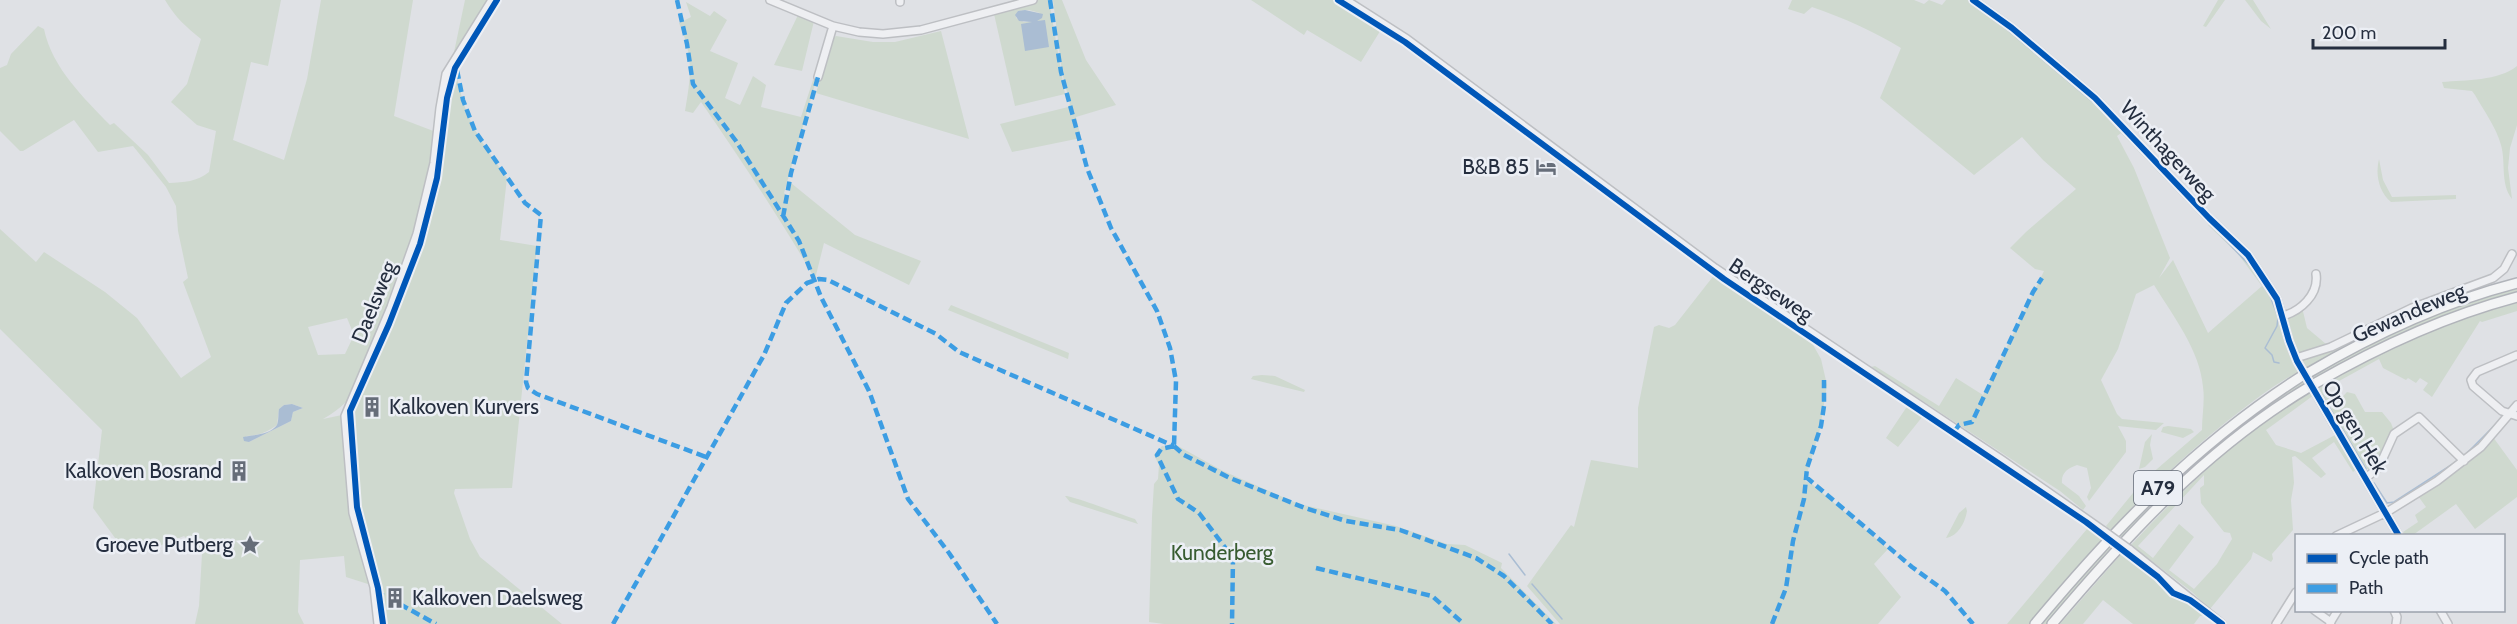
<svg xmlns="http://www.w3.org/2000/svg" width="2517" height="624" viewBox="0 0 2517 624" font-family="Cabin,sans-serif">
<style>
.green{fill:#cfd9cf;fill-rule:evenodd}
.water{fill:#aabdd3}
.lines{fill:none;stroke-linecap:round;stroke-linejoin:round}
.stream{stroke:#aabdd3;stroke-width:1.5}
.minor-casing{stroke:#bdbfc3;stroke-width:10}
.highway-casing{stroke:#b1b4ba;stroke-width:12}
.minor{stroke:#eeeff2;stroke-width:7}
.highway{stroke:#f3f4f5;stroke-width:9}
.minor-bridge-casing{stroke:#bdbfc3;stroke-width:10;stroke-linecap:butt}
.highway-bridge-casing{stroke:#b1b4ba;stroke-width:12;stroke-linecap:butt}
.minor-bridge{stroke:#eeeff2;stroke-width:7}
.highway-bridge{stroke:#f3f4f5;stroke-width:9}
.quiet{stroke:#3c9de3;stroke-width:4.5;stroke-dasharray:9 4.5;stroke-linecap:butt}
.cycleway-casing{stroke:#eceff5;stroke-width:10}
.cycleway{stroke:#0057b8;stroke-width:6}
.labels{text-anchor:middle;stroke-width:5;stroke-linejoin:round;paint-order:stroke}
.shield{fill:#eceff5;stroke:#616876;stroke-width:1.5}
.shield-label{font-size:20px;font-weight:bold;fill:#252e3f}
.street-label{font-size:21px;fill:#252e3f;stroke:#eceff5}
.poi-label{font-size:21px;fill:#252e3f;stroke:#eceff5;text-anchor:end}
.park-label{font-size:21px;fill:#385c31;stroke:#eceff5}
</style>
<rect width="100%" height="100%" fill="#dfe1e5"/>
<!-- green -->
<path class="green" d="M165 0H281L268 66 251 62 233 140 284 160 307 79 321 0H413L394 116 436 132 434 174 440 172 452 81 456 73C466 123 479 138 507 178L500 240 537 246 512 488 455 489 454 493 470 539 480 557 562 624H380V597L384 593 377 575 357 502 352 416 355 401 384 340 380 338C365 374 359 399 323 419L342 415 350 511 371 585 346 577 344 556 300 560 298 612 304 624H195L199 606 202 554 184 536 144 552 121 546 93 508 102 430 0 329V229L36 262 44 252 105 292 137 318 181 378 211 357 183 282 188 278 178 231 176 206 166 187 133 146 98 152 74 120 23 151H20L0 131V68L7 65 11 54 38 26 44 29C52 68 84 98 110 125L114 123 148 155 169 183C184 182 197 182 209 172L216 131 197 125 171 102 187 84 201 39C186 27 175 17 165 0ZM347 318 354 335 345 354 318 355 308 327ZM292 404 303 408 293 412 291 421 249 442 246 436C258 436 267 432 277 425L279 409 284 405Z
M465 0H489L453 57Z
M1038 0H1049L1065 94 1015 106 994 14ZM1029 10 1040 13 1036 21 1024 22 1016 18 1018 11Z
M1053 0H1062L1086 60 1116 105 1076 117 1081 138 1012 152 1000 124 1068 107 1070 104 1062 72Z
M1251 0H1336L1382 28 1361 62 1307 30 1304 35Z
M1792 0H1914L1924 4 1929 0 1942 5 1946 0H1972L2076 83 2207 219 2206 222 2121 133 2117 136 2134 168 2170 258 2159 278 2173 260 2208 333 2262 286 2238 254 2208 225 2211 222 2245 255 2276 301 2300 371C2278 382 2258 397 2239 412 2193 447 2151 487 2111 530L2106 526 2142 482 2202 430C2202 415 2205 401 2203 387 2200 350 2173 316 2154 285L2136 294 2118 349 2101 380 2117 414 2122 419 2164 423 2156 430 2118 426 2126 441V452L2089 501 2087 497 2091 488 2087 468 2077 465C2068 468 2061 473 2062 483L2079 496 2086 506 2083 510 2060 491 1871 367 1875 366 1939 406 1956 378 1983 395 2044 271 2035 269 2010 248 2026 232 2076 189 2043 160 2022 137 1974 175 1880 98 1901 48C1873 31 1844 18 1812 7L1804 14 1788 9Z
M2218 0H2225L2206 27 2203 26Z
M2245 0H2253L2271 29 2261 21Z
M686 2 710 16 714 11 727 20 710 51 738 63 725 98 740 105 753 76 766 85 761 107 801 117 813 80 816 81 784 193 789 198 791 183 855 235 921 261 909 285 824 243 815 279C780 218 741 160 701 102L693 113 685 111C691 75 694 58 679 23L691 17Z
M798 15 814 21 802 71 774 65Z
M941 31 969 139 816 93 833 38 836 36 873 42H895Z
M2517 66V125L2510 148 2508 168 2512 199C2500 184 2506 162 2501 145 2496 127 2484 111 2475 95L2472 91 2444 88 2442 82C2466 80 2498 81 2517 66Z
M2379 159 2383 180 2392 197 2456 195V199L2391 202C2379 192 2375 175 2379 159Z
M1715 274 1808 336 1821 359 1827 385 1820 429 1805 481 1812 484 1888 549 1874 564 1901 597 1878 624H1560L1527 586 1571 525 1574 527 1591 460 1638 468V408L1654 327 1659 325 1669 328 1675 325Z
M2517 285V294L2378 346 2209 455 2179 481 2123 538 2118 535 2171 479 2283 391 2349 353 2422 318Z
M2301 303 2307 328 2326 344 2359 331 2361 337 2304 369 2297 354 2286 310H2292Z
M2517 303V311L2482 322 2480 321 2432 397 2423 390 2428 383 2420 378 2416 383 2408 378 2406 380 2383 368 2379 359 2330 386 2327 391 2331 403 2328 406 2316 387C2381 351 2445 322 2517 303Z
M951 305 1069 353 1068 359 948 310Z
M1843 359 2056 503 2104 538 2029 624H2007L2087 529 2086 527 1923 416 1898 447 1886 438 1908 405 1842 362Z
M1262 375 1275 376 1305 390 1304 392 1251 379 1253 376Z
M2311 390 2314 395 2266 430 2276 445 2301 453 2337 434 2358 468 2353 472 2334 442 2312 458 2326 474 2321 478 2295 456 2292 457 2294 483 2291 500 2293 530 2272 554 2273 559 2271 562 2253 552 2251 559 2210 609 2192 592 2131 545C2186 486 2242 432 2311 390ZM2204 475V485L2200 488 2201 503 2224 532 2230 533 2232 539 2217 564 2194 589 2169 570 2194 537 2179 524 2153 558 2138 546Z
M2347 392 2355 394 2365 412H2382L2391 423 2394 431 2389 435 2373 469H2367L2330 410Z
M2168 426 2191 429 2194 432 2183 438 2161 432 2163 427Z
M2490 433 2517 470V497L2475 529 2456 504 2413 535H2405L2403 532 2418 522 2415 515 2426 507 2418 496Z
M2152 434 2150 445 2153 459 2145 467 2139 469 2145 442Z
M1162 446 1177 449 1178 446 1223 471 1299 504 1396 526 1447 544 1465 545 1502 563 1501 568 1556 624H1164L1149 622 1152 516 1154 484 1158 479 1159 465 1154 455Z
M1065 496C1074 496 1122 515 1135 519L1138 524 1070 502Z
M1966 507 1967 511C1965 523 1958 536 1946 538L1959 513Z
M2110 543 2115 546 2048 624H2040Z
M2123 552 2205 615 2200 616 2194 624H2133L2103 600 2083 624H2060Z"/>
<!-- water -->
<path class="water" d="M1025 10 1043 14 1042 18 1037 21 1045 20 1049 47 1025 51 1021 24 1032 22 1019 21 1015 15 1018 11Z
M292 404 303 408 293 412 291 421 249 442 244 441 243 437C253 435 270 435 277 425 279 420 278 414 279 409L284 405Z"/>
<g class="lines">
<!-- stream -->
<path class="stream" d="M1997 21 2101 109
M2135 145 2143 154
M2147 158 2206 219
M2210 224 2255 271
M2269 293 2278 317 2277 326 2265 348 2272 355 2274 362 2279 363
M2322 395 2366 469
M2315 400 2333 431
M2336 435 2356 469
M2467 453 2494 426
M2374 483 2387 503 2394 502 2459 460
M1509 554 1525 575
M1532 584 1562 619"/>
<!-- minor casing -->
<g class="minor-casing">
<path id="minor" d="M770 0 833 26 859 32 883 34 921 30 1033 0
M1346 0 1407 39 1715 268 2002 460 2104 531
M1973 0 2012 28 2095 98 2209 218 2248 255 2277 299 2289 341 2297 361 2399 536
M900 2V0
M818 77 833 26
M2283 316C2300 311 2319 295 2316 274
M2517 355 2477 372 2471 380 2473 386 2502 411 2517 416
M2296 358 2331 347 2412 308 2493 278 2504 269 2512 254
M2366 478 2379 467 2394 434 2419 417 2464 461
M2336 536 2387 512 2437 481 2481 447 2517 405
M2129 549 2222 624
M2314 610 2331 622
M2394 610 2397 617 2396 624
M2440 610 2448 624
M2330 623 2338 610
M378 624 374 587 353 513 345 416 391 307 417 234 434 163 440 108 446 74 492 0
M2276 624 2296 592"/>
</g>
<!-- highway casing -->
<g class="highway-casing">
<path id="highway" d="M2308 373C2374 334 2443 302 2517 283
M2314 384C2378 347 2445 316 2517 297
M2035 624C2115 528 2196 444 2302 376
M2052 624C2128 534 2207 448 2309 387"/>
</g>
<!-- minor -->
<use href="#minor" class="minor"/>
<!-- highway -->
<use href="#highway" class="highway"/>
<!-- minor-bridge casing -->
<g class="minor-bridge-casing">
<path id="minor-bridge" d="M2104 531 2129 549"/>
</g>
<!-- highway-bridge casing -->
<g class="highway-bridge-casing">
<path id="highway-bridge" d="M2302 376 2308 373
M2309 387 2314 384"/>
</g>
<!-- minor-bridge -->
<use href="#minor-bridge" class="minor-bridge"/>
<!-- highway-bridge -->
<use href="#highway-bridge" class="highway-bridge"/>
<!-- quiet -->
<path class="quiet" d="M677 0 687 44 693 84 736 141 799 241 821 297 869 391 908 499 949 553 997 624
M1050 0 1061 72 1087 168 1111 228 1157 311 1170 348 1176 381 1174 446
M457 70 463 100 475 131 525 203 541 215 526 382 528 388 537 394 706 457
M783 217 791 173 818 77
M1954 432 1959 425 1972 422 2033 292 2042 278
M1174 446 1184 455 1230 478 1305 508 1346 521 1400 530 1476 558 1504 576 1552 624
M1174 446 1161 449 1157 455 1178 499 1199 513 1233 558 1232 624
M1806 477 1912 567 1945 591 1973 624
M1316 568 1432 596 1464 624
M375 594 385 596 436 624
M613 624 764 355 786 303 807 283 819 279 828 280 936 334 959 352 1174 446
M1772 624 1786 588 1793 541 1804 499 1807 468 1821 426 1824 406V380"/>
<!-- cycleway casing -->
<g class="cycleway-casing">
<path id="cycleway" d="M1338 0 1405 42 1724 279 2086 522 2158 577 2173 593 2190 600 2222 624
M1973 0 2012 28 2095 98 2209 218 2248 255 2277 299 2289 341 2297 361 2399 536
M383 624 378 588 357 507 350 411 389 324 420 244 437 178 447 98 455 68 497 0"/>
</g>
<!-- cycleway -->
<use href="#cycleway" class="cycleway"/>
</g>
<!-- icons -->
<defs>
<g id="hotel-bare" transform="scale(1.62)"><path d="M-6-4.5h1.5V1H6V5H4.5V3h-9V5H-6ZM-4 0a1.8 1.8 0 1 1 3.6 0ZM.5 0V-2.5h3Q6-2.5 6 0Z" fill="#666d79" stroke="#eceff5" stroke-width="2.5" paint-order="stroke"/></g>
<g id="building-bare" transform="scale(1.62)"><path d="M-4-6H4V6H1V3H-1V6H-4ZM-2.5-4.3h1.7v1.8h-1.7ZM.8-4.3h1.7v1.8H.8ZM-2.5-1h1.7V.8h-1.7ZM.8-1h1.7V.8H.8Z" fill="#666d79" stroke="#eceff5" stroke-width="2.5" paint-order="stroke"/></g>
<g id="sight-bare" transform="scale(1.62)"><path d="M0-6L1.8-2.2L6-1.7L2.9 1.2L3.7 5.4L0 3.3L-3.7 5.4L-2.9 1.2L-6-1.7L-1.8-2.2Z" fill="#666d79" stroke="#eceff5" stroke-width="2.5" paint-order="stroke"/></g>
</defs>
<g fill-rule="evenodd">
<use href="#hotel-bare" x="1546" y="167"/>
<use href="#building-bare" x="372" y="407"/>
<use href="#building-bare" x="239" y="471"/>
<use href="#sight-bare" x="250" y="545"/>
<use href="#building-bare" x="395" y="598"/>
</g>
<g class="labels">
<!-- shield labels -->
<rect class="shield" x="2134" y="471" width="48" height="34" rx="4.5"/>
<g class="shield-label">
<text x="2158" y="495">A79</text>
</g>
<!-- street labels -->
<g class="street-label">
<text transform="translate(2168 151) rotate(47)" y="7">Winthagerweg</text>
<text transform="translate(1771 290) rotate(34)" y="7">Bergseweg</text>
<text transform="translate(374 302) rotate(-68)" y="7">Daelsweg</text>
<text transform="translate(2409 313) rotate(-23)" y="7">Gewandeweg</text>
<text transform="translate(2355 427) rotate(59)" y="7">Op gen Hek</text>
</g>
<!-- poi labels -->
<g class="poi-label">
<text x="1529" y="174">B&amp;B 85</text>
<text x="389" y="414" text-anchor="start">Kalkoven Kurvers</text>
<text x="222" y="478">Kalkoven Bosrand</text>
<text x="233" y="552">Groeve Putberg</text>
<text x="412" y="605" text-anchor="start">Kalkoven Daelsweg</text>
</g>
<!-- park labels -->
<g class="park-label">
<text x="1222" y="560">Kunderberg</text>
</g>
</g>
<!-- legend -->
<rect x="2295" y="534" width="210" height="78" fill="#eceff5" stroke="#9ca2ac" stroke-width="1.5"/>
<rect x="2307" y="554" width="30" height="9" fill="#0057b8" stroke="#9ca2ac" stroke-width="1.5"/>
<text x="2349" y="564" font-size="18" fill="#252e3f">Cycle path</text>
<rect x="2307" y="584" width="30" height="9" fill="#3c9de3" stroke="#9ca2ac" stroke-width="1.5"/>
<text x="2349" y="594" font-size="18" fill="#252e3f">Path</text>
<!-- scale -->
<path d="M2313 39v9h132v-9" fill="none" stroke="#252e3f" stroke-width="3"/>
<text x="2322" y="39" font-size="18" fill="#252e3f" stroke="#eceff5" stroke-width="4.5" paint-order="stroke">200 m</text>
</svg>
